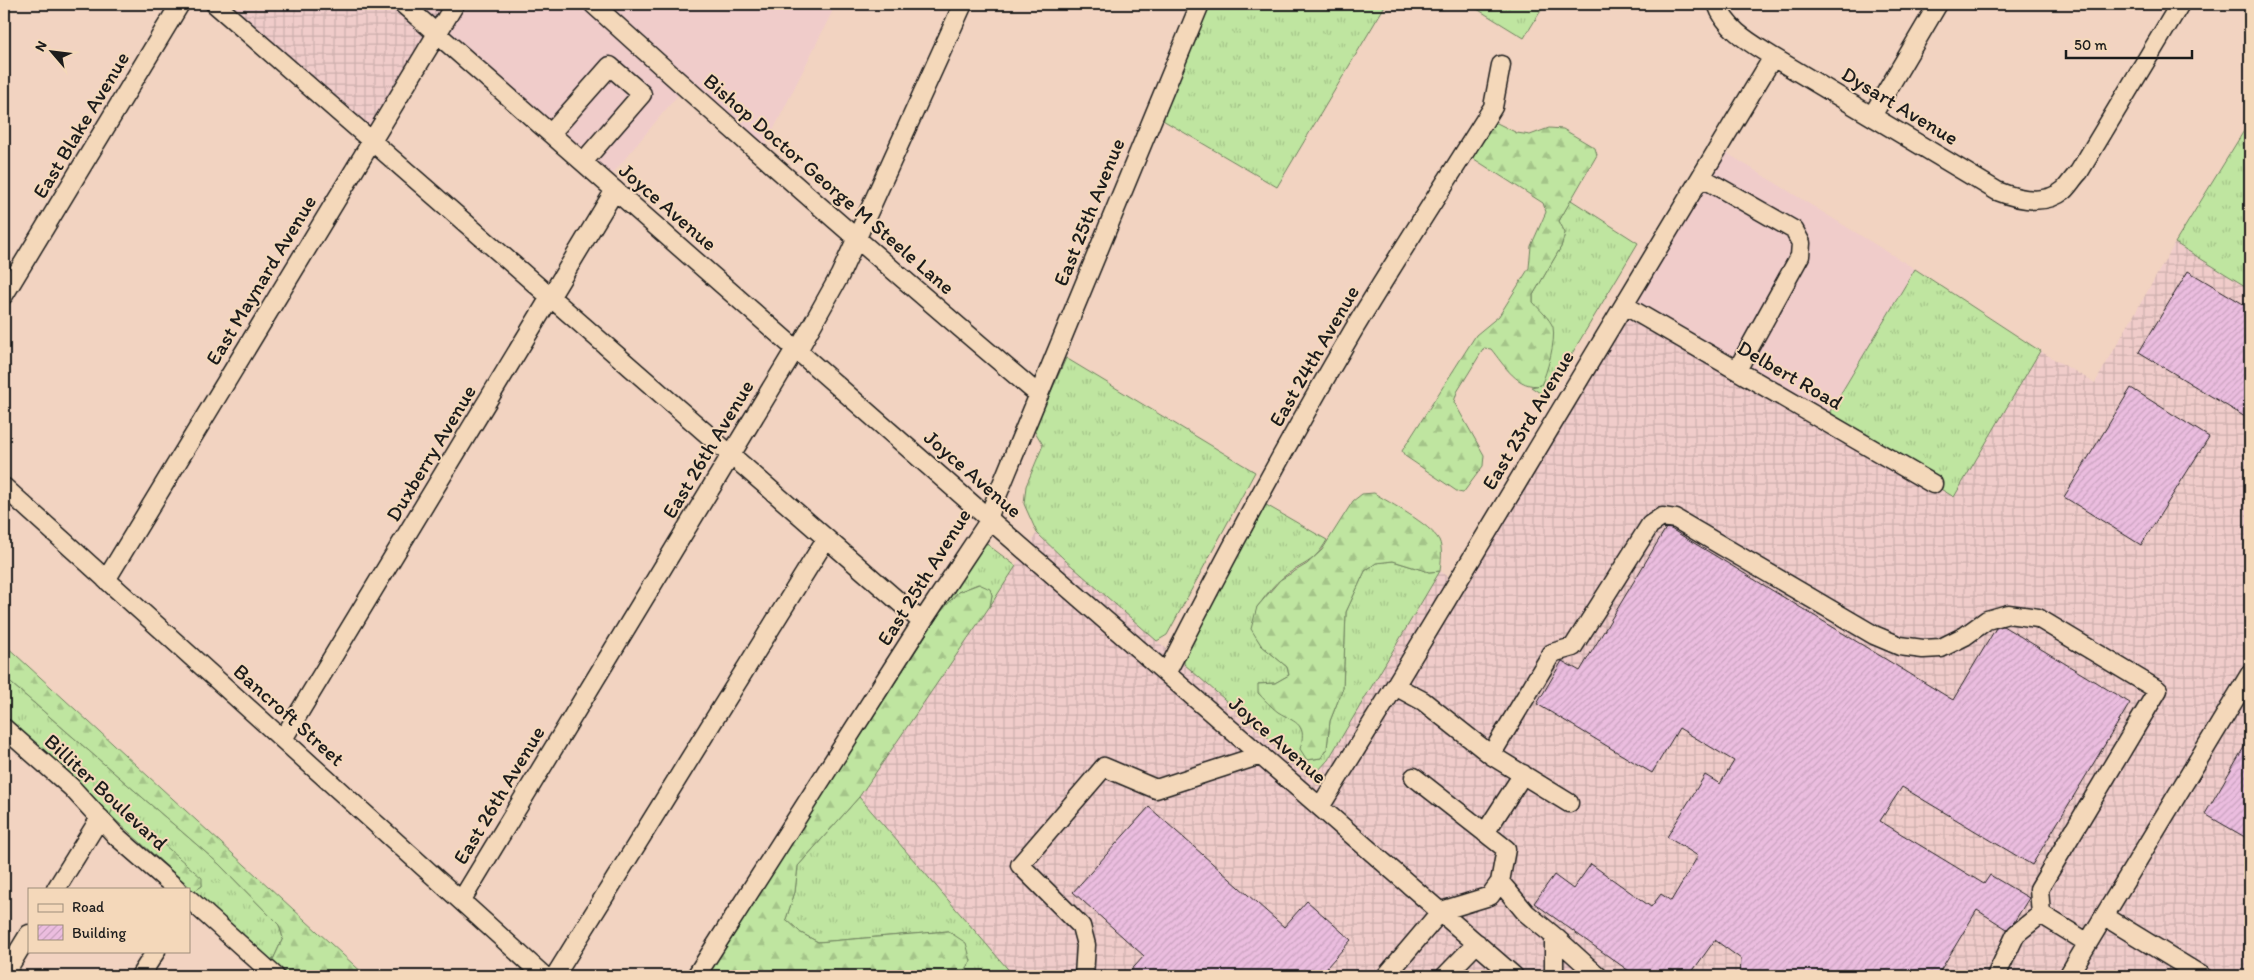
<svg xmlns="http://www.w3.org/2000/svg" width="2254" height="980" viewBox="0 0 2254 980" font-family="Itim,sans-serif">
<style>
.built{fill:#f0ccca}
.industrial{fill:url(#industrial-grid)}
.grass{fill:url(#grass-tufts);stroke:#6e805e}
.forest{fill:url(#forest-firs);stroke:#6e805e}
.building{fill:url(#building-hatch);stroke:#1c1c1c}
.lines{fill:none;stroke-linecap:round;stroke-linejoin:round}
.minor-casing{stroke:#1c1c1c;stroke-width:21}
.minor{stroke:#f4d8ba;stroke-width:18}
.labels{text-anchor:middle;stroke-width:4;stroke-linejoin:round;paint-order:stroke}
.street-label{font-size:21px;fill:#1c1c1c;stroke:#f4d8ba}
</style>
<defs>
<pattern id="industrial-grid" width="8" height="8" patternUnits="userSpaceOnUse" patternTransform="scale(1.25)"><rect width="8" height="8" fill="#f0ccca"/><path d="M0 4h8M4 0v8" fill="none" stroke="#cdafad"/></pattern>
<pattern id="grass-tufts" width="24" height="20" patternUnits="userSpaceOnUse" patternTransform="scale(1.25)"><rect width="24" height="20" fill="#bfe5a0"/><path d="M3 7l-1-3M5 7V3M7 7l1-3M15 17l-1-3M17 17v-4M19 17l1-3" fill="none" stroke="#a4c489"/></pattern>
<pattern id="forest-firs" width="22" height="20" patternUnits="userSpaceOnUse" patternTransform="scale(1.25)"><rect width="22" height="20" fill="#bfe5a0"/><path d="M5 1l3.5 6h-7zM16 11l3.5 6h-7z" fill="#a4c489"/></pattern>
<pattern id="building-hatch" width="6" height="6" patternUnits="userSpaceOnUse" patternTransform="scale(1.25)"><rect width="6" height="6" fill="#ebbddf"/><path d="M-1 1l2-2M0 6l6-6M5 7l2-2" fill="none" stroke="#c9a2bf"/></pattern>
</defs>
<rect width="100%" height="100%" fill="#f2d3c1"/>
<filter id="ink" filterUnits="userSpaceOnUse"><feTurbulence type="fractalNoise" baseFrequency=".02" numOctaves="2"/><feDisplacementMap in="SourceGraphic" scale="10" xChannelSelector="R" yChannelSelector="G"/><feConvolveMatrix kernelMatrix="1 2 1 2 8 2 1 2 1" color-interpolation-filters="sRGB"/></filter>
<g filter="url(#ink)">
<!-- built -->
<path class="built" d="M453 4H836L763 151 687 84 604 184 435 32Z
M1717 147 1915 269 1825 420 1624 301Z"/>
<!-- industrial -->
<path class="industrial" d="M218 4H453L369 137Z
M2175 243 2250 289V976H1012L859 797 1037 533 1065 560 1303 768 1328 760 1440 571 1455 581 1624 301 1954 497 2040 351 2095 383Z"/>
<!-- grass -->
<path class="grass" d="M1208 4H1386L1277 187 1161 119Z
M1469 4H1545L1524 38Z
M2250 121V289L2175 243Z
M1571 200 1638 243 1546 397 1531 387 1541 385 1552 326 1533 302V295L1561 247 1565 233 1559 221Z
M1915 269 2040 351 1954 497 1825 420Z
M1066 358 1255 472 1167 635 1157 641 1065 560 1037 533 1024 504 1026 486 1043 445 1034 430Z
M1261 502 1327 540C1312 567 1299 563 1280 580 1271 587 1264 599 1257 607L1261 645 1287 667 1289 675 1275 683 1258 684 1277 711 1298 723 1304 735 1307 760 1321 758 1327 748 1330 721 1343 688 1346 612 1365 571 1376 563 1393 561 1429 572 1440 571 1328 760 1317 772 1303 768 1184 664 1185 643Z
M984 542 1016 566 990 606 992 595 990 590 978 584 958 592 940 613Z
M4 677 219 864 279 925 283 938 272 962 194 891 202 886 201 878 122 808H114L110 815 4 719Z
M859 797 1013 975 1012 976H962L971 961 948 931 818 942 801 933 786 919 795 892 798 866Z"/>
<!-- forest -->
<path class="forest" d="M1493 121 1517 133 1530 135 1549 128 1563 129 1595 148 1597 155 1559 221 1565 233 1561 247 1533 295V302C1539 309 1550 319 1553 327 1556 341 1547 373 1541 385 1518 390 1504 365 1491 349L1484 348 1457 392 1454 402 1484 455 1483 466 1463 493 1458 492 1405 456 1402 451 1476 335 1499 316 1529 268 1531 246 1546 212 1543 203 1471 157Z
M1374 493C1390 503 1430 524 1439 540 1443 548 1441 562 1440 571L1429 572 1393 561 1376 563 1365 571 1346 612 1343 688 1330 721 1327 748 1321 758 1307 760 1300 749C1307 724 1298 724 1278 712 1271 707 1264 699 1258 693V684L1275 683 1289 675 1287 667 1261 645 1251 629 1257 607 1280 580 1307 564 1322 550 1353 501 1362 494Z
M979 584 990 589 992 595 990 606 859 797 798 866 795 892 786 919 801 933 818 942 948 931 966 943 971 961 962 976H706L940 613 958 592Z
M4 644 366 976H289L272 962 283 938 279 925 219 864 4 677Z
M114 807 122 808 202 878V886L194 891 110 815Z"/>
<!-- building -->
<path class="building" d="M2188 271 2250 308V420L2139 352Z
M2131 388 2209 437 2141 545 2064 497Z
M1666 528 1671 529 1953 700 1996 628 2003 626 2130 703 2032 865 1902 787 1880 821 1984 884 1990 875 2029 898 2014 922 2007 929 1977 910 1937 976H1740L1741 959 1715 940 1689 976H1680L1671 970 1667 976H1636L1534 903 1554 875 1573 889 1591 864 1651 907 1661 894 1671 901 1698 856 1667 837 1705 775 1720 784 1734 761 1679 728 1652 773 1537 704 1562 661 1580 671Z
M2250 737V840L2205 814Z
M1149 807 1284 927 1307 901 1351 940 1319 976H1126L1144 956 1073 892Z"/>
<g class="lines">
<!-- minor casing -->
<g class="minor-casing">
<path id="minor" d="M215 4 922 622
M403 4 989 519 1514 976
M593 4C739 137 888 267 1039 395
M1717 4C1726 30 1751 43 1773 57L1997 191C2017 199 2045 206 2064 190 2069 185 2074 177 2079 172L2180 4
M1872 116 1938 4
M551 133 610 66 642 94 583 162
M1701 177 1794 230 1801 243 1800 256 1737 370
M4 295 180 4
M1624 305 1933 484
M4 487 544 976
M106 580 455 4
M1167 672C1226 556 1288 441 1354 329 1399 254 1447 181 1493 107L1501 65
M1395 686 1423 701 1491 755 1552 653 1573 647 1650 525 1662 517 1676 519 1874 635 1900 646 1923 649 1941 648 1965 636 1987 620 2008 614 2038 618 2158 690 2039 889 2041 914 2088 943
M4 728 71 787 116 836 177 889
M283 739 615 190
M1491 755 1569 803
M1320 807 1395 686 1773 57
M1485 833 1523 774
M1500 882 1526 913 1554 936V976
M56 889 100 818
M189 899 275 976
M461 901 792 354 801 345 840 275 963 4
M2104 916 2202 976
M1554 936 1598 976
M4 975 29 934
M140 976 156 951
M555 976 826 539
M696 976 922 622 987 524 990 513 1200 4
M1084 976 1086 945 1081 926 1020 865 1104 767 1156 789 1261 755
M1386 976 1441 911 1490 896 1500 882 1506 849 1414 777
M1445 976 1477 943
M1996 976 2016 934 2041 914
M2068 976 2250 674"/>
</g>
<!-- minor -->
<use href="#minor" class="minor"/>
</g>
</g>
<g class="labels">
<!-- street labels -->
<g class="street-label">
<text transform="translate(1900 106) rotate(31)" y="7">Dysart Avenue</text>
<text transform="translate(81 125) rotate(-59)" y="7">East Blake Avenue</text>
<text transform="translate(829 184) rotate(41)" y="7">Bishop Doctor George M Steele Lane</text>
<text transform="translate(668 207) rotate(41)" y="7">Joyce Avenue</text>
<text transform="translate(1089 212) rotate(-68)" y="7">East 25th Avenue</text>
<text transform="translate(261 280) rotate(-59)" y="7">East Maynard Avenue</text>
<text transform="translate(1314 356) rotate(-60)" y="7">East 24th Avenue</text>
<text transform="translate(1790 375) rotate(30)" y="7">Delbert Road</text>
<text transform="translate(1528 420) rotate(-59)" y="7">East 23rd Avenue</text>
<text transform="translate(708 449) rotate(-59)" y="7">East 26th Avenue</text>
<text transform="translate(431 453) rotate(-59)" y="7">Duxberry Avenue</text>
<text transform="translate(973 474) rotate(41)" y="7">Joyce Avenue</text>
<text transform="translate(924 577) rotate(-58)" y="7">East 25th Avenue</text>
<text transform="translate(289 715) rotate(42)" y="7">Bancroft Street</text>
<text transform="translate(1278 740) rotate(41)" y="7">Joyce Avenue</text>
<text transform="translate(106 792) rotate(43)" y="7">Billiter Boulevard</text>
<text transform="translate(499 795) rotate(-59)" y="7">East 26th Avenue</text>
</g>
</g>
<!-- margin -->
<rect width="2254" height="980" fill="none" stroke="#f4d8ba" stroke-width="20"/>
<rect x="10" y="10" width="2234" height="960" fill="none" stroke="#1c1c1c" stroke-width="2" filter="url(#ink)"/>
<!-- legend -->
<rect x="28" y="888" width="162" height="65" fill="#f4d8ba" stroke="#9e8d7b"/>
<rect x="38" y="904" width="25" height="8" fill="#f4d8ba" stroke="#9e8d7b"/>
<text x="72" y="912" font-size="15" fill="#1c1c1c">Road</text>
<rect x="38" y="925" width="25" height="15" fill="url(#building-hatch)" stroke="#9e8d7b"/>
<text x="72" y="938" font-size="15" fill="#1c1c1c">Building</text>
<!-- north arrow -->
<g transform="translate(52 52) rotate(298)" stroke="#f4d8ba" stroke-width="4" paint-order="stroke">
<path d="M0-4L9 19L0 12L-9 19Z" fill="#1c1c1c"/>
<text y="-8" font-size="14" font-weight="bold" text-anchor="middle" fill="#1c1c1c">N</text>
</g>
<!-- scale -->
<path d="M2066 50v8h126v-8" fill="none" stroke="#1c1c1c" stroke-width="2.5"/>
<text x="2074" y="50" font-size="15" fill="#1c1c1c" stroke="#f4d8ba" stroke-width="4" paint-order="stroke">50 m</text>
</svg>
